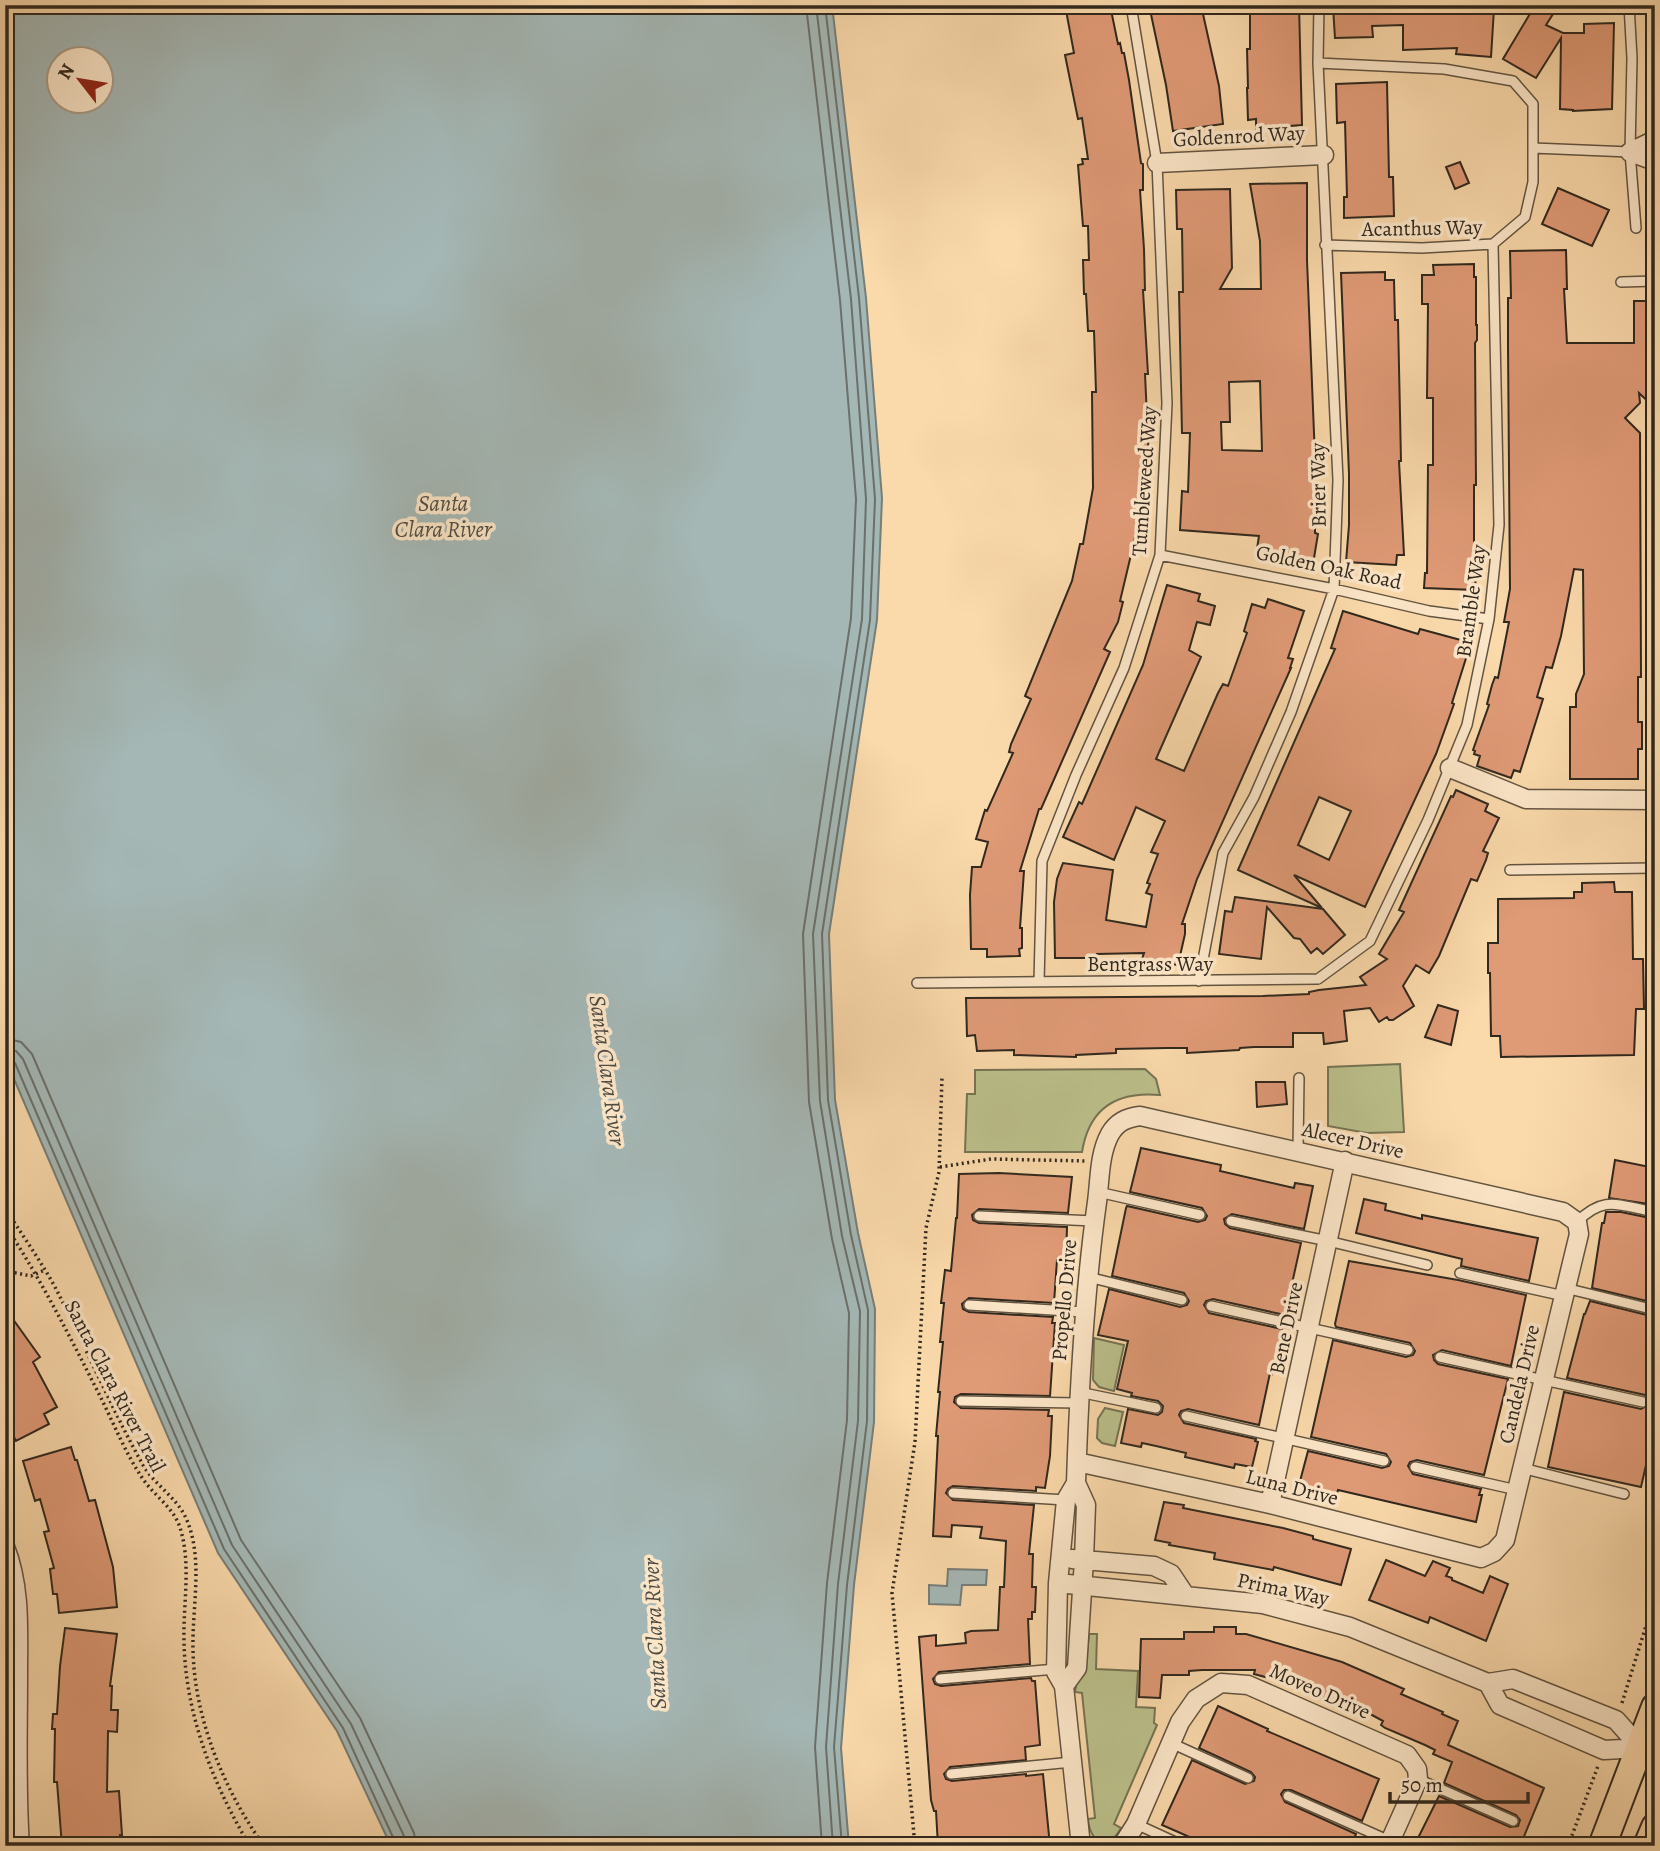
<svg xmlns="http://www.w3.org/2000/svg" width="1660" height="1851" viewBox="0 0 1660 1851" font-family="Alegreya,serif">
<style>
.green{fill:#bbc08b;stroke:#767454;stroke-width:2}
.water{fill:#a4b7b5;stroke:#767e79;stroke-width:2;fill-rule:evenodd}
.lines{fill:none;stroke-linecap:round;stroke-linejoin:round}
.shore{stroke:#6a706a;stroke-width:2}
.building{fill:#df9a76;stroke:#30281e;stroke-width:2;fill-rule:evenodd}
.lane-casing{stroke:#625441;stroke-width:12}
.street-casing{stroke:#625441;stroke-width:21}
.primary-casing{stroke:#30281e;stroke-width:30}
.path{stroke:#30281e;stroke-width:3.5;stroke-dasharray:2 3.5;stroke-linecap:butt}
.lane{stroke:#fce6c8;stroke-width:9}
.street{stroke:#fce6c8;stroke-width:18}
.primary{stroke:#fad9ab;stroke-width:26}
.labels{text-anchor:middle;stroke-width:7;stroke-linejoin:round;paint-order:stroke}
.street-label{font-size:21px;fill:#30281e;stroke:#fce6c8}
.water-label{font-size:23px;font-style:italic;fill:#4d4c44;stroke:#fce6c8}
</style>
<rect width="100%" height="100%" fill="#fad9ab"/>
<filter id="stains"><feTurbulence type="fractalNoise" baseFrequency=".00286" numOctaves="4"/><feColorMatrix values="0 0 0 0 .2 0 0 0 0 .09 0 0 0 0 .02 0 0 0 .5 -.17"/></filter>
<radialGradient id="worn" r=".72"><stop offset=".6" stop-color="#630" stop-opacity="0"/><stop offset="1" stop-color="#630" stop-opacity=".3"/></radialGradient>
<!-- green -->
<path class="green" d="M1400 1064 1404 1132 1367 1133 1328 1126V1067Z
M1145 1069 1156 1079 1160 1095C1117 1091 1089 1108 1082 1152H965L967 1094H975V1070Z
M1094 1338 1124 1345 1114 1391 1099 1387 1093 1380Z
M1105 1408 1123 1412 1115 1446 1102 1443 1097 1438 1098 1419Z
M1089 1634H1097L1096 1669 1138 1671 1136 1707 1155 1708 1154 1723 1157 1725 1114 1824 1121 1828C1109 1851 1090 1844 1088 1819L1095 1818 1082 1693 1075 1692 1077 1680 1086 1663Z"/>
<!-- water -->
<path class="water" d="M5 5H832L866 298 882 498 877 620 829 934 835 1100 858 1233 875 1309 874 1422 854 1585 841 1748 849 1846H391L337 1731 218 1553 5 1058ZM60 60H102V102H60Z
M948 1569 987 1570 986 1585H962L960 1605 929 1604V1585L947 1586Z"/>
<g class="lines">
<!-- shore -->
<path class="shore" d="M806 5 840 300 856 499 851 618 803 934 809 1102 832 1239 849 1313 847 1420 827 1583 815 1747 822 1846
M816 5 851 299 866 499 862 619 813 934 820 1101 842 1236 860 1311 858 1421 838 1584 826 1747 833 1846
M825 5 859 298 875 499 870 620 822 934 828 1100 851 1235 868 1310 867 1421 847 1585 834 1747 842 1846
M5 1038 21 1042 32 1054 241 1540 360 1718 414 1833 416 1846
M5 1049 16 1051 23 1059 232 1545 351 1724 404 1836 406 1846
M5 1058 11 1059 15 1063 224 1549 343 1728 397 1846"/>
</g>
<!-- building -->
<path class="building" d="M1065 5H1110L1118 44 1120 43 1122 53H1124L1129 80 1141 163 1143 164V190H1140L1144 249 1145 290H1143L1148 374H1145L1149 460H1146V488L1137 538H1135L1120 601 1123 602 1118 622 1104 649 1110 652 1041 809H1039L1020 871H1024L1020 928H1022V948L1019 949 1020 956 987 957V949H971L970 895 972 867H981L988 842 976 839 985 810 987 811 1013 753 1009 752 1011 744 1031 699 1025 696 1072 581 1080 544H1083L1093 488 1092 392H1096L1094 331H1088L1086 294H1084L1083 260H1089L1088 226H1083L1078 165 1083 164 1082 159H1088L1082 118 1078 119 1065 55 1074 53Z
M1149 5H1201L1219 86 1223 124 1173 131 1166 85Z
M1250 5H1299L1302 125 1290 126V128L1256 129V119L1248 120 1247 88H1248L1247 49H1250Z
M1340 5H1483V8L1494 9 1491 57 1456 54 1457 48 1403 50V25L1372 26 1373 37 1335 38 1333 7Z
M1531 12 1553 14 1546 25 1563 33H1584V24L1614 23 1612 109 1573 111V110L1560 109 1561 38 1536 78 1503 59Z
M1387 82 1389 177H1393L1394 216 1344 218V197H1347L1345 122 1337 123 1336 84Z
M1460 162 1469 183 1455 189 1446 167Z
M1307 183V260L1315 458V533L1318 534 1313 564 1256 555 1259 536 1180 530 1182 491 1188 492 1190 433H1182L1179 292H1183L1182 229H1177L1176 190 1230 189 1232 268 1220 289H1261L1260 241 1250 184ZM1260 381 1262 451 1222 450 1221 422H1230L1229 382Z
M1558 188 1609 210 1592 246 1542 224Z
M1566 250 1567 289H1564L1567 343H1634V301H1655V408L1639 393 1640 403 1625 418 1640 433 1641 677H1638V722H1642V749H1638V779H1570V707H1576V694L1584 674 1583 570 1574 569 1561 636 1552 668 1546 667 1537 697 1543 699 1520 772 1514 770 1511 778 1477 766 1480 756 1474 754 1475 751 1473 750 1489 705 1487 704 1492 685 1495 677 1498 678 1509 622H1504L1510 589 1508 346V298H1511L1510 251Z
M1474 264V277H1476V325H1477V340L1475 343 1476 485H1474V551H1477L1475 590 1424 588 1425 573H1427L1428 465H1433V398H1427L1428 304H1422V275H1434L1433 265Z
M1385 272V280H1394L1395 320H1398L1401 461H1399L1404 555H1397L1396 565 1346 562 1349 525V474L1341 273Z
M1167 585 1200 594 1198 601 1215 606 1210 625 1197 622 1189 650 1201 657 1156 759 1184 771 1218 693 1223 684 1228 686 1247 633 1244 631 1252 604 1265 608 1268 599 1304 611 1288 658 1293 659 1290 668H1291L1197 879 1182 924H1185V934L1178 965 1142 959 1144 953 1097 954V958H1055L1054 902 1057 879 1063 863 1113 870 1106 920 1146 927 1152 895 1146 893 1150 884 1147 883 1158 854 1151 852 1165 821 1136 807 1114 860 1063 837 1079 802 1082 804 1143 665Z
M1343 611 1418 634 1420 629 1468 642 1465 654 1467 655 1452 703 1454 704 1436 754 1365 907 1294 875 1322 908 1238 870 1335 649 1331 648ZM1319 797 1351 811 1329 860 1298 845Z
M1456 790 1488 804 1485 811 1499 818 1483 851 1488 853 1486 860 1477 881 1471 879 1439 956 1429 973 1416 965 1403 986 1414 1006 1393 1020H1389L1387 1017 1379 1022 1370 1008 1344 1011 1347 1041 1324 1044 1323 1033H1293V1047H1254L1240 1048 1239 1050 1187 1053V1048H1167L1116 1049V1053L1076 1055V1057L1014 1055V1050L977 1051 975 1035 967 1036 966 998 1263 996 1309 994V992L1319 990 1366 985 1360 977 1387 959 1379 954 1404 912 1399 910 1451 796 1453 797Z
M1614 882 1615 892H1632L1633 959H1643L1644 1009H1636L1634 1055 1501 1057 1500 1036H1491L1490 973H1488V943H1498V899L1574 898V892H1582V883Z
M1235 897 1323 909 1345 935 1323 954 1317 948 1311 953 1300 939 1294 938 1267 907 1261 959 1219 954 1225 911 1232 912Z
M1438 1005 1458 1011 1451 1045 1425 1037Z
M1256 1082H1285L1287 1104 1257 1107Z
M1141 1148 1221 1165 1220 1171 1294 1188 1295 1183 1313 1186 1304 1229 1232 1214 1224 1219 1225 1224 1230 1228 1301 1243 1285 1315 1213 1299 1206 1301 1204 1305 1209 1313 1282 1329 1276 1364 1272 1374 1270 1373 1259 1425 1188 1409 1181 1411 1179 1415 1184 1423 1256 1439 1255 1441 1258 1442 1252 1467 1235 1464 1234 1468 1185 1457 1186 1453 1156 1446 1142 1443 1141 1447 1121 1443 1128 1409 1158 1415 1162 1412 1163 1406 1158 1401 1131 1396 1132 1393 1117 1389 1128 1341 1098 1335 1109 1289 1180 1307 1187 1305 1189 1301 1184 1293 1112 1276 1126 1208 1127 1206 1198 1222 1205 1220 1207 1216 1202 1208 1130 1192Z
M1615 1160 1655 1168V1205L1609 1198Z
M999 1173 1072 1177 1068 1213 979 1209 972 1215 973 1220 979 1223 1067 1227 1066 1260H1057L1054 1303 969 1298 962 1304 963 1309 969 1312 1053 1317 1052 1323H1055L1050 1396 961 1394 955 1397 954 1402 961 1408 1049 1410 1048 1416H1052L1050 1456 1045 1488 1036 1487V1491L953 1486 948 1489 946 1493 953 1500 1034 1505 1029 1554H1033L1032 1587H1036L1035 1612H1032V1619H1028L1030 1664 939 1672 933 1679 935 1684 941 1686 1031 1678 1032 1681H1035L1040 1745 1025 1747 1026 1760 950 1767 944 1774 946 1779 952 1781 1026 1774V1776L1043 1774 1050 1846H938L936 1811H934L931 1800 919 1637 936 1635V1646L966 1643 965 1633 971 1631 998 1630 1000 1587H1004L1006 1541 980 1538 982 1527 952 1525 951 1537 933 1536 938 1436H936L940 1392H938L943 1342H940L944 1303H941L945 1270 951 1271 956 1218H957L959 1174Z
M1364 1199 1386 1204 1385 1210 1422 1219V1215L1538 1238 1529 1281 1461 1266 1462 1259 1356 1233Z
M1606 1212H1621L1655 1219V1303L1592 1288 1602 1223H1604Z
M1349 1261 1458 1280 1526 1295 1511 1366 1442 1350 1433 1355 1434 1360 1438 1364 1508 1379 1484 1475 1417 1460 1410 1462 1408 1466 1413 1474 1481 1489 1479 1495H1482L1476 1522 1338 1490 1337 1494 1299 1485 1308 1451 1382 1468 1389 1466 1391 1462 1386 1454 1311 1437 1333 1340 1406 1357 1413 1355 1415 1351 1410 1343 1336 1327 1335 1324Z
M1590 1301 1655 1317V1426L1641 1487 1548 1467 1564 1392 1641 1409 1650 1404 1649 1399 1645 1395 1567 1378 1584 1314H1585Z
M5 1308 40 1357 33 1362 57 1407 44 1414 49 1424 16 1441 11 1431 5 1434Z
M71 1447 75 1460H77L89 1501 95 1500 113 1567 117 1607 59 1613 57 1594H53L50 1569 54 1568 44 1532 49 1531 40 1499 35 1501 23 1461Z
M1164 1502 1184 1505 1183 1508 1283 1528 1313 1536V1539L1351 1549 1341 1585 1274 1567 1273 1570 1214 1559 1215 1553 1169 1545 1170 1543 1155 1540Z
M1386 1560 1425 1576 1433 1561 1450 1568 1446 1576 1452 1578V1580L1483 1593 1490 1576 1508 1584 1486 1641 1430 1617 1428 1623 1369 1600Z
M1214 1627H1236V1634H1246L1342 1662 1404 1689 1401 1694 1443 1712 1442 1714 1458 1721 1448 1745 1544 1788 1520 1846H1490L1477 1840 1475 1846H1460L1443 1838 1439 1846H1414L1439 1796 1510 1827 1518 1826 1520 1820 1516 1815 1444 1783 1452 1762 1433 1754 1435 1750 1425 1745 1385 1728 1381 1725 1383 1721 1372 1715 1342 1702 1304 1693 1306 1688 1254 1674 1255 1670H1202L1189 1671V1675H1162L1160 1698 1139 1697 1141 1639H1184V1632H1214Z
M65 1628 117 1634 110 1686H112L111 1710H118L117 1732 108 1731 107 1792 119 1791 122 1835H120L121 1846H62L57 1782H54L55 1729H52L53 1714H57L60 1666Z
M1218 1706 1268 1729 1267 1731 1379 1779 1362 1821 1291 1790H1284L1281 1794 1285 1802 1356 1834 1351 1846H1210L1162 1825 1192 1760 1245 1784 1254 1781 1255 1777 1251 1772 1199 1748Z"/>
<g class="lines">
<!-- lane casing -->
<g class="lane-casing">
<path id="lane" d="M1629 5 1632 58 1630 152 1636 228
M1318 63 1444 69 1513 81 1533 104V182L1525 217 1493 244 1422 248 1325 245
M1533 148 1630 152
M1621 282 1655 281
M1160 555 1334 589 1429 611 1489 619
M1510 870 1655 868
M1199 981 1223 853 1254 797 1291 712 1334 589 1338 480 1318 63 1319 5
M1039 982 1042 861 1076 775 1124 668 1160 555 1167 403 1157 163 1131 5
M917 983 1318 979 1370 941 1428 820 1467 725 1489 619 1499 525 1493 244
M1298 1150 1299 1078
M1098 1192 1200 1215
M979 1216 1094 1221
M1231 1221 1328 1241 1427 1265
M1577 1222C1605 1194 1619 1206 1655 1212
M1460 1273 1564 1296
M1088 1277 1182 1300
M1565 1288 1655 1310
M969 1305 1084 1312
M1211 1306 1408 1350
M1440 1357 1643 1402
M1079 1392 1156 1408
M961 1401 1078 1403
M1186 1416 1384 1461
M1415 1467 1517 1490
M1522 1468 1624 1494
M953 1493 1066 1500
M940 1679 1056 1669
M1171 1743 1248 1778
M951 1774 1072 1762
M1418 1779 1513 1821
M1288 1796 1390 1841
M1136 1824 1184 1846"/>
</g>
<!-- street casing -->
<g class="street-casing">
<path id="street" d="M1655 140 1630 152 1655 161
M1157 163 1324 155
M1450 768 1526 799 1655 800
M1076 1483C1079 1389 1084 1295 1097 1202 1100 1180 1099 1154 1110 1134 1117 1122 1126 1118 1140 1116L1563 1212 1577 1222 1579 1234 1505 1540 1494 1552 1481 1558 1270 1504 1077 1462
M1076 1483 1086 1505 1084 1560 1077 1668 1064 1686 1056 1672 1058 1583 1066 1500Z
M1270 1504 1345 1161
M5 1547C21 1587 18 1632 18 1674 18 1731 16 1789 20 1846
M1072 1559 1154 1566 1171 1574 1185 1595
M1058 1583 1263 1604 1350 1627 1488 1683 1513 1679 1616 1720 1641 1748
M1488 1683 1500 1705 1604 1750 1641 1748
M1064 1686 1081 1846
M1122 1846 1136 1824 1180 1722 1196 1699 1221 1683 1248 1685 1407 1755 1417 1769 1418 1779 1388 1846"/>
</g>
<!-- primary casing -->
<g class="primary-casing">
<path id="primary" d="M1602 1846 1655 1707
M1647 1846 1655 1827"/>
</g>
<!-- path -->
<path class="path" d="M940 1167 991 1159 1086 1161
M5 1208C22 1235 41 1261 56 1289 86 1347 111 1408 143 1465 155 1486 179 1498 188 1523 203 1562 192 1608 193 1649 194 1718 224 1790 264 1846
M5 1225C42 1281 70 1337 100 1396 113 1422 125 1452 141 1476 153 1496 175 1507 181 1531 191 1566 183 1605 184 1641 185 1713 213 1785 250 1846
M5 1276 11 1272 31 1276 45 1270
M5 1281 8 1288 5 1292
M1622 1703 1655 1597
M915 1846 892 1593 915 1442 926 1228 939 1172 942 1077
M1568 1846 1598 1766"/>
<!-- lane -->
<use href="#lane" class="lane"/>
<!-- street -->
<use href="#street" class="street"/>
<!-- primary -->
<use href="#primary" class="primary"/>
</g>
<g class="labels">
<!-- street labels -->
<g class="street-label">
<text transform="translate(1239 136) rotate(-3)" y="7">Goldenrod Way</text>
<text transform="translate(1422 228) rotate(-1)" y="7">Acanthus Way</text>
<text transform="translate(1144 481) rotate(-86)" y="7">Tumbleweed Way</text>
<text transform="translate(1318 485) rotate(-91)" y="7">Brier Way</text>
<text transform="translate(1329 567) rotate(12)" y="7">Golden Oak Road</text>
<text transform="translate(1471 601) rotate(-82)" y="7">Bramble Way</text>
<text x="1150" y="971">Bentgrass Way</text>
<text transform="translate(1353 1140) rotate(13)" y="7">Alecer Drive</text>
<text transform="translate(1064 1300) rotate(-85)" y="7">Propello Drive</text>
<text transform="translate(1286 1328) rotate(-78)" y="7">Bene Drive</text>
<text transform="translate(1519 1384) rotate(-77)" y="7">Candela Drive</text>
<text transform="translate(115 1386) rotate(62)" y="7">Santa Clara River Trail</text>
<text transform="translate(1292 1487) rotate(14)" y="7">Luna Drive</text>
<text transform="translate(1283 1589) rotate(12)" y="7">Prima Way</text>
<text transform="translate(1320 1691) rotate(24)" y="7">Moveo Drive</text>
</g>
<!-- water labels -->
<g class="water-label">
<text x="443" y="511">Santa<tspan x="443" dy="26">Clara River</tspan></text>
<text transform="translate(608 1070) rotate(82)" y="8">Santa Clara River</text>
<text transform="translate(654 1634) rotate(-93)" y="8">Santa Clara River</text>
</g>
</g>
<!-- margin -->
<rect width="1660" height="1851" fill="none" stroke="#fad9ab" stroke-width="28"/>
<rect x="7" y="7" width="1646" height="1837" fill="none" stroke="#30281e" stroke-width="3.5"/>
<rect x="14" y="14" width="1632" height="1823" fill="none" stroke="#30281e" stroke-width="2"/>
<!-- north arrow -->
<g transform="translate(80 80) rotate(301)"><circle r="33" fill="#fce6c8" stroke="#aa9a84" stroke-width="2"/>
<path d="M0-5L12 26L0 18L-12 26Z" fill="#8f2418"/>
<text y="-10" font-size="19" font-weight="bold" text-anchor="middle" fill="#30281e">N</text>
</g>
<!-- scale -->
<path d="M1390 1792v10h138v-10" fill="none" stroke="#30281e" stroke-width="3.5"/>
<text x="1401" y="1792" font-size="21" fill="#30281e" stroke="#fce6c8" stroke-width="5" paint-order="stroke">50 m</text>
<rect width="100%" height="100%" filter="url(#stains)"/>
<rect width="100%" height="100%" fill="url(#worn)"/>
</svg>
